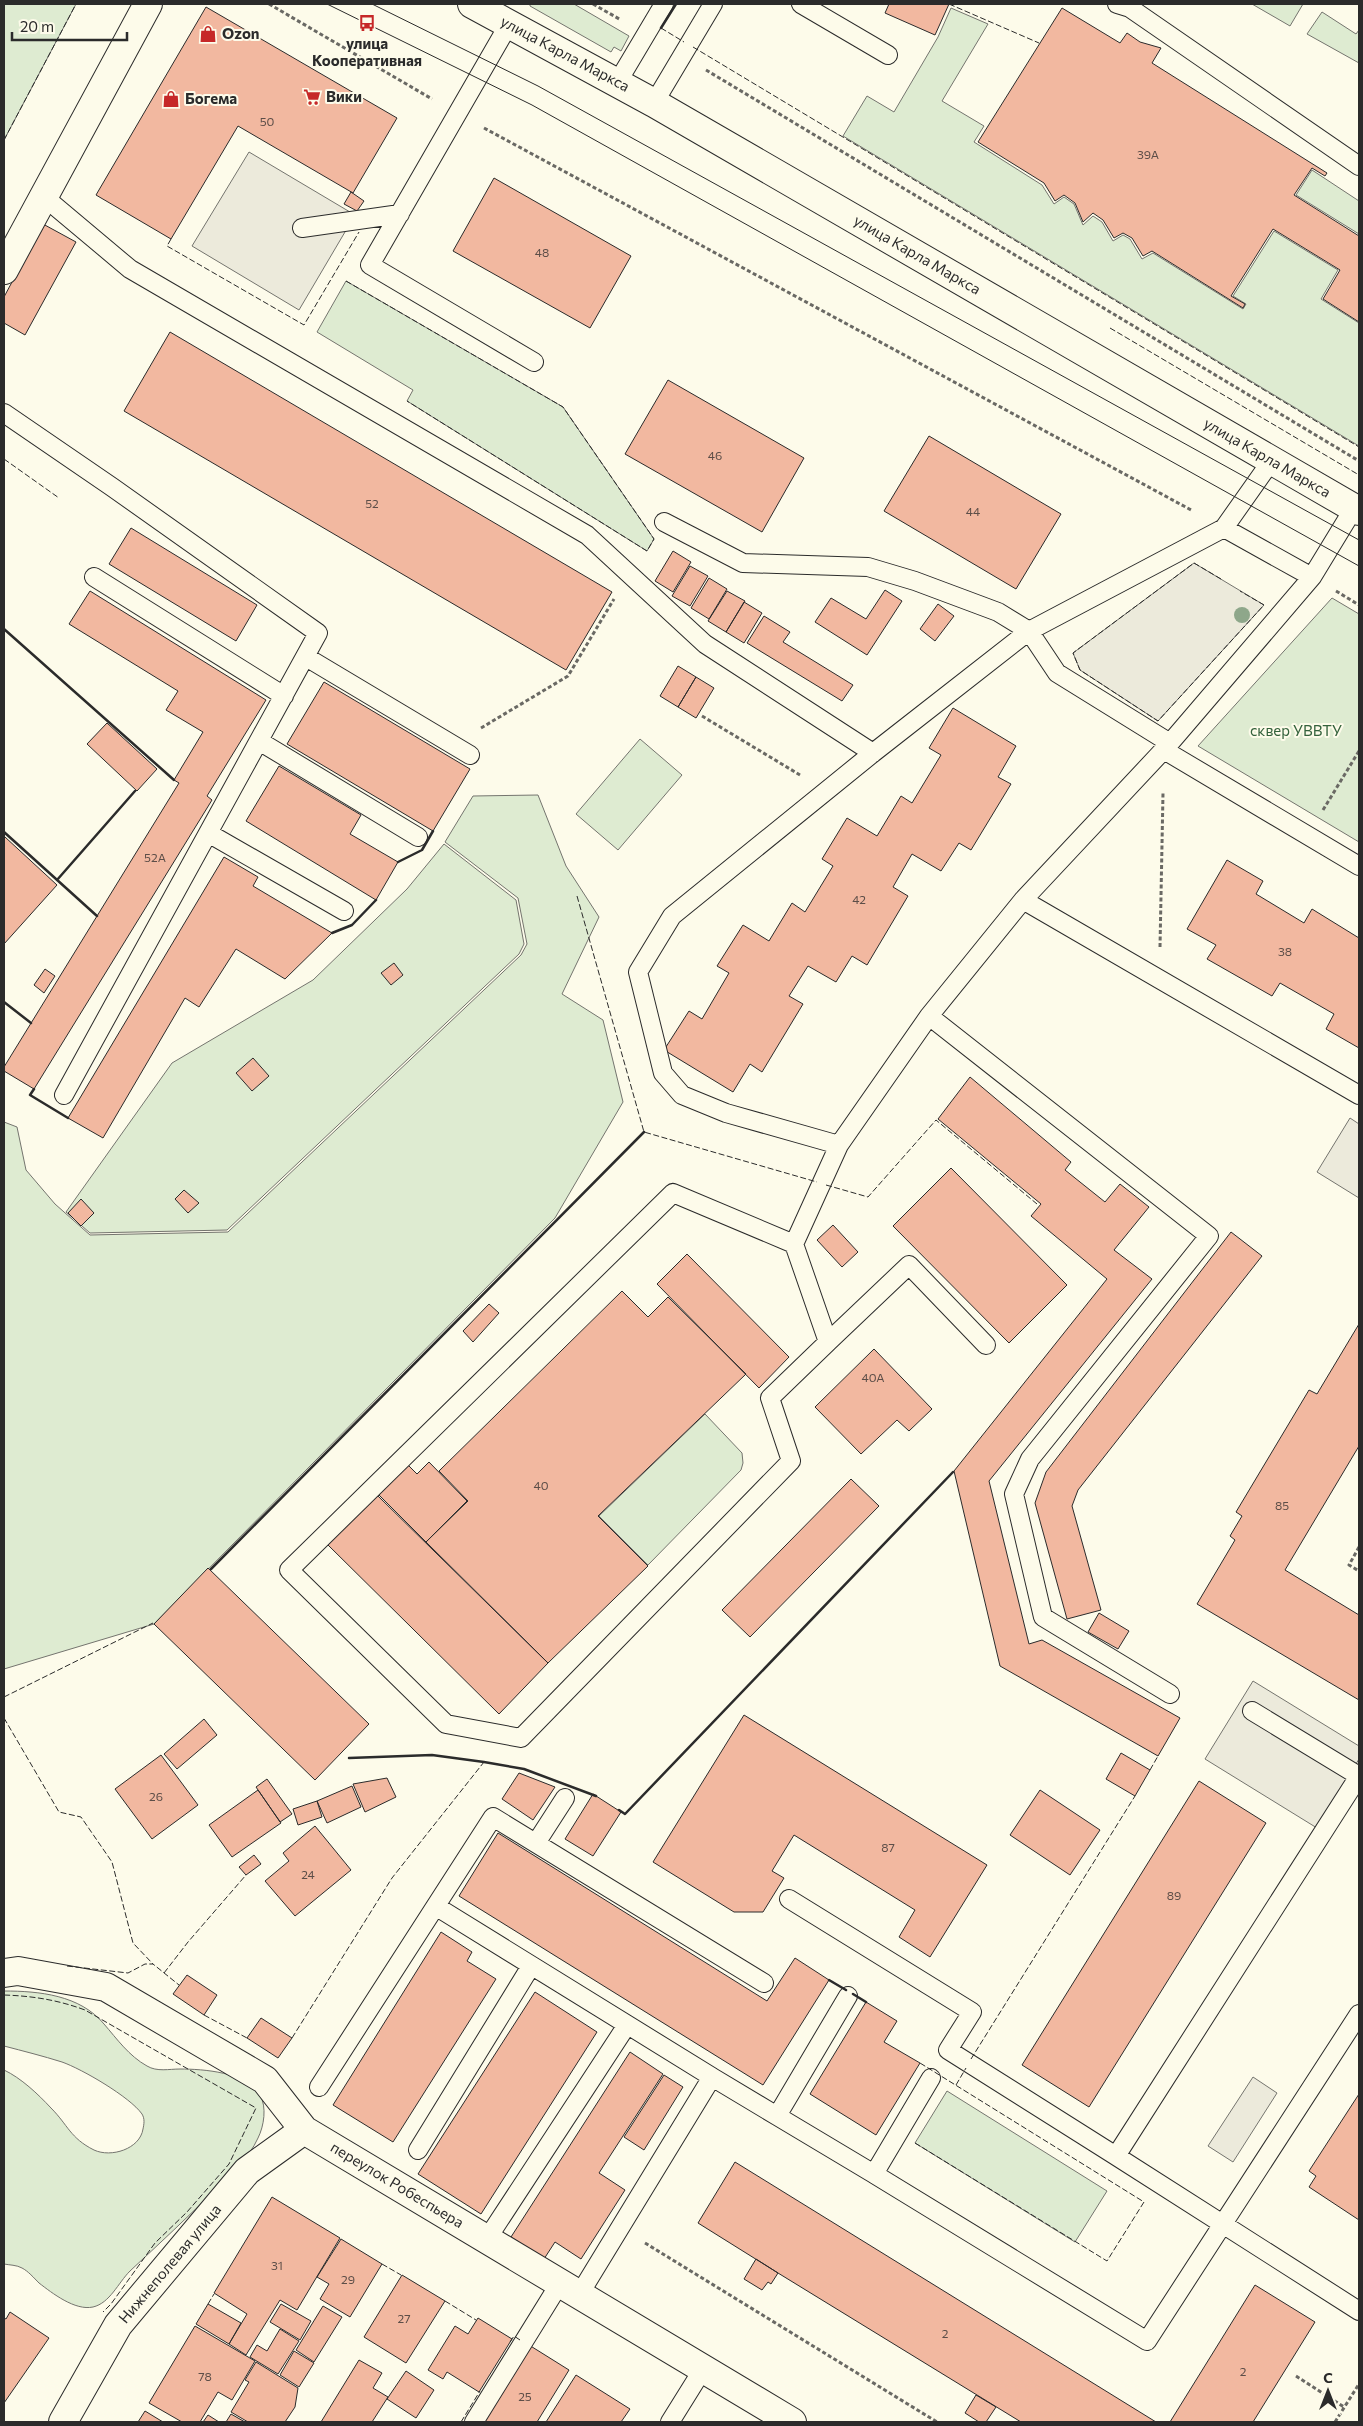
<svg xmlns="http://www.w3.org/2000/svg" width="1363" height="2426" viewBox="0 0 1363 2426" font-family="Commissioner,sans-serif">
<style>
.green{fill:#deebd1;stroke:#74746e}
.parking{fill:#eceadb;stroke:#74746e}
.building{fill:#f2b8a0;stroke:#2b2b2b}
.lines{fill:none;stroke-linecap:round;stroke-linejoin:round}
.lane-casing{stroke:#2b2b2b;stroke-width:20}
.street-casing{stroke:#2b2b2b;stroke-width:30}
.secondary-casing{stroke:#2b2b2b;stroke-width:30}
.path{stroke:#6a6964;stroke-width:3;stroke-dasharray:4 2.5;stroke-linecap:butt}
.lane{stroke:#fdfbea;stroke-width:18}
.street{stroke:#fdfbea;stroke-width:28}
.secondary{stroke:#fdfbea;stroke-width:28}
.tram{stroke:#2b2b2b;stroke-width:1}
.fence{stroke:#2b2b2b;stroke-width:1;stroke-dasharray:6 2.5;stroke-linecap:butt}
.wall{stroke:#2b2b2b;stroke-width:2.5}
.tree{fill:#8ea78a}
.labels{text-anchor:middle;stroke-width:4;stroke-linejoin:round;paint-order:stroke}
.number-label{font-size:12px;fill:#5d4e48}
.poi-label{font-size:15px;font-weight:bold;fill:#2b2b2b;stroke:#fdfbea;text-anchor:start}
.street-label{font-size:15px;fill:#2b2b2b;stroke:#fdfbea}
.park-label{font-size:15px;fill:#34623c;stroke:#fdfbea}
</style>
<rect width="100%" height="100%" fill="#fdfbea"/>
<!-- green -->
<path class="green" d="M4 4H76L4 140Z
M530 4H574L629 36 621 51 614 47 611 52 530 6Z
M1252 4H1303L1290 26Z
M951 8 988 24 942 101 984 126 974 142 1042 185 1054 204 1064 197 1074 204 1083 225 1093 216 1102 222 1113 241 1123 235 1130 239 1142 259 1153 253 1243 309 1246 304 1233 296 1274 231 1338 270 1321 299 1359 323V446L843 136 867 96 894 112 938 37Z
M1322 12 1356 34 1359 30V63L1307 34Z
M1312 170 1359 201V234L1296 195Z
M346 281 563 407 654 539 647 551 407 401 413 390 317 332Z
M1332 598 1359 614V842L1198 746Z
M640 739 682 775 618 850 576 814Z
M538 795 566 866 599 917 562 994 603 1020 623 1102 555 1218 154 1624 4 1669V1122L17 1127 26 1170 55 1204 90 1235 228 1232 521 955 527 944 518 898 445 842 473 796Z
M444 844 516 900 524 944 519 954 227 1230 90 1233 66 1212 172 1063 313 980 407 889Z
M705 1414 742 1453 743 1463 741 1470 648 1565 599 1516Z
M4 1991C39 1991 80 1995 104 2024 117 2039 129 2056 147 2066 157 2072 169 2069 180 2069 203 2069 247 2072 260 2095 267 2107 264 2126 258 2138 249 2158 232 2173 217 2188 189 2216 159 2244 130 2271 118 2283 110 2303 93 2307 75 2311 52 2293 39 2283 34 2278 28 2271 22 2268 17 2265 9 2265 4 2264V2070C21 2078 38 2094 51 2108 68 2125 70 2138 94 2150 111 2158 140 2149 143 2129 144 2124 145 2119 142 2114 130 2097 82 2069 62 2062 43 2056 23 2051 4 2046Z
M947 2091 1107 2191 1075 2242 915 2143Z"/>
<!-- parking -->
<path class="parking" d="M249 152 355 215 299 310 192 246Z
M1194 563 1264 605 1158 721 1080 670 1073 653Z
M1350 1118 1359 1124V1198L1317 1172Z
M1253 1681 1359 1746V1759L1317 1828 1205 1759Z
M1253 2077 1277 2093 1233 2162 1208 2146Z"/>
<!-- building -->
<path class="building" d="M889 4H949L935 35 885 13Z
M206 7 397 118 353 193 238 126 171 239 96 195Z
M1062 8 1120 43 1127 33 1140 42 1161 48 1152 63 1327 173 1325 176 1312 168 1294 195 1359 236V322L1323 299 1340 270 1273 229 1231 296 1245 304 1243 308 1152 251 1143 256 1132 238 1123 233 1114 238 1103 220 1093 213 1083 222 1075 203 1064 195 1055 201 1044 183 978 142Z
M494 178 631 256 590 328 453 251Z
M351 192 364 201 357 211 344 204Z
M43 224 76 242 25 335 4 323V297Z
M170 332 612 592 566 670 124 411Z
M668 380 804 458 762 532 625 454Z
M929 436 1061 514 1016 589 884 511Z
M131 528 257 605 236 641 109 564Z
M673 551 691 562 673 592 655 581Z
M690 566 708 576 690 606 672 596Z
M709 578 727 589 709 619 691 608Z
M885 590 902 601 867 655 815 622 831 598 866 619Z
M90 591 266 700 207 796 212 800 34 1089 4 1071V1067L179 783 174 780 203 732 166 710 178 691 69 624Z
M727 591 745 601 726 632 708 621Z
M744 602 762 613 744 643 726 632Z
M938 604 954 616 935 641 920 629Z
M764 616 790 632 783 642 853 685 842 701 747 643Z
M678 666 696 677 678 707 660 696Z
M696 677 714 688 696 718 678 707Z
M324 682 470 769 433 831 287 744Z
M953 708 1016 746 998 777 1011 784 971 850 959 843 941 871 912 854 893 887 908 896 867 965 852 956 836 982 808 966 789 996 803 1004 762 1072 750 1064 733 1092 664 1050 689 1011 702 1019 729 973 717 966 743 925 769 941 792 903 805 912 833 866 822 859 847 818 877 836 901 796 912 803 941 755 929 748Z
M107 723 157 769 137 791 87 744Z
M279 766 361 815 350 834 398 862 376 900 246 821Z
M5 837 57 885 4 944V839Z
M224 857 258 877 253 886 332 933 285 979 236 949 199 1007 185 998 103 1138 68 1118Z
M1227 860 1263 881 1256 894 1304 923 1312 909 1359 938V1048L1326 1029 1334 1014 1280 983 1272 996 1207 959 1216 945 1187 929Z
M394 963 403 975 391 985 381 973Z
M45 969 55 976 44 993 34 985Z
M253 1058 269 1076 252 1091 236 1073Z
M970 1077 1071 1162 1065 1170 1105 1202 1120 1184 1149 1207 1114 1250 1152 1279 989 1481 1029 1644 1042 1640 1180 1718 1158 1756 1000 1666 954 1471 1107 1279 1031 1216 1041 1204 938 1119Z
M951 1168 1067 1285 1009 1343 893 1226Z
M184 1190 199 1203 188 1213 175 1199Z
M81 1199 94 1213 81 1226 68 1213Z
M833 1225 858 1252 842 1267 817 1240Z
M1231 1232 1262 1256 1078 1490 1072 1506 1101 1610 1067 1619 1035 1503 1046 1472Z
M687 1254 789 1357 759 1388 657 1284Z
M622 1291 648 1317 668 1297 746 1374 598 1516 648 1566 548 1663 426 1542 468 1501 439 1471Z
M489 1304 499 1313 473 1342 463 1331Z
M1359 1324V1446L1285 1570 1359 1615V1700L1197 1604 1235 1540 1230 1536 1242 1516 1236 1512 1309 1390 1317 1394Z
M874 1349 932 1409 909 1431 897 1420 861 1454 815 1407Z
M429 1462 467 1501 426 1542 377 1493 406 1463 417 1474Z
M851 1479 879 1506 750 1637 722 1610Z
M377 1495 548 1663 499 1714 328 1545Z
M208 1568 369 1724 315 1780 154 1624Z
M1099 1613 1129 1631 1118 1649 1088 1632Z
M744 1715 987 1865 930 1957 899 1937 915 1910 794 1835 772 1871 784 1878 763 1912H734L653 1862Z
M204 1719 217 1735 177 1769 164 1754Z
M1121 1753 1150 1770 1135 1796 1106 1779Z
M161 1755 198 1805 152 1839 115 1789Z
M519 1773 555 1787 533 1820 502 1799Z
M387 1778 396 1797 365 1812 353 1784Z
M267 1779 292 1814 280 1822 256 1787Z
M1199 1781 1266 1823 1089 2107 1022 2065Z
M352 1786 361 1807 327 1823 317 1801Z
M258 1790 281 1823 232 1857 209 1825Z
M1040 1790 1100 1830 1070 1875 1010 1835Z
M593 1794 621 1812 593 1856 565 1839Z
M317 1801 322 1817 298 1825 293 1809Z
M315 1826 351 1870 295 1916 265 1881 289 1861 283 1853Z
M498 1833 767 2001 795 1958 829 1980 763 2085 459 1896Z
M254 1855 261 1864 246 1875 239 1867Z
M441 1932 472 1952 467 1961 496 1979 393 2142 333 2105Z
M187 1975 217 1995 204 2015 173 1994Z
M535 1992 597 2032 481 2214 418 2174Z
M866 2002 897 2021 884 2042 920 2063 876 2135 810 2094Z
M261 2018 292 2038 278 2058 247 2038Z
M630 2052 663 2074 599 2173 625 2190 581 2259 555 2242 544 2259 511 2237Z
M664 2075 683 2087 644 2150 624 2137Z
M1359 2094V2220L1309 2187 1316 2176 1309 2171Z
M735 2162 1156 2422H1021L778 2273 698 2223Z
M272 2197 340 2238 297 2310 280 2300 246 2355 229 2344 247 2314 214 2293Z
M341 2239 382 2264 350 2317 320 2299 329 2284 317 2277Z
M756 2259 778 2273 771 2284 768 2282 762 2290 744 2279Z
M402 2275 445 2301 406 2363 364 2337Z
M1255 2285 1315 2322 1253 2422H1170Z
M208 2304 241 2323 229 2344 196 2324Z
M281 2304 311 2321 300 2340 270 2322Z
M323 2306 342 2317 314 2362 296 2350Z
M10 2312 49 2338 4 2403V2318L6 2319Z
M478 2318 512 2339 479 2392 447 2372 443 2379 428 2370 455 2326 468 2334Z
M195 2326 255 2361 232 2400 218 2392 200 2422H182L149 2403Z
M280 2329 299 2341 278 2374 250 2357 257 2345 267 2351Z
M529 2345 569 2370 537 2422H480Z
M294 2351 314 2363 299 2387 280 2375Z
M359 2360 382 2373 373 2388 388 2397 372 2422H321Z
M256 2362 298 2388 295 2407 285 2422H248L231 2412 249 2382 245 2380Z
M406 2371 434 2390 416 2418 387 2399Z
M576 2375 630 2409 621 2422H546Z
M976 2395 996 2407 986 2422H979L965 2413Z
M145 2411 163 2422H138Z
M231 2414 245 2422H226Z
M208 2415 219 2422H203Z"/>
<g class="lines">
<!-- lane casing -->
<g class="lane-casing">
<path id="lane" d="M801 4 888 55
M1117 4 1130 8 1359 166
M509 24 370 265 534 362
M617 83 664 4
M654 103 713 4
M43 196 130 269 587 535 705 644 873 753
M302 228 400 214
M4 413 112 487 318 633 64 1095
M664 522 743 563 868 567 915 581 998 612 1029 631 873 753 672 916 638 972 663 1073 682 1095 726 1113 839 1145
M1224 528 1312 577
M94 577 284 696
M306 657 470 755
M259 741 418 837
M1170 743 1312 577 1354 508
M1164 750 1359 866
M208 833 344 911
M1023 900 1359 1095
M929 1016 1209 1236 1030 1459 1014 1494 1043 1617 1170 1694
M794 1244 673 1193 289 1570 446 1724 521 1738 791 1461 770 1398 828 1342 794 1244 839 1145 929 1016 1023 900 1170 743 1057 673 1029 631 1224 528 1272 460
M828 1342 909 1265 986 1345
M1252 1711 1359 1776
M1359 1776 1116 2156 1359 2311
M536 1843 565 1798
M789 1899 972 2012 948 2050 1116 2156
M437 1907 712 2077
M931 2078 874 2174 1147 2341 1359 2014
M319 2087 493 1817 764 1983
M777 2116 874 2174
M418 2150 531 1966
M487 2239 627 2025
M579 2295 712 2077 777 2116 848 1996
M474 2422 560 2283
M670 2422 703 2369"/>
</g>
<!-- street casing -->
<g class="street-casing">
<path id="street" d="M4 270 148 4
M4 1973 18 1971 106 1987 265 2080 304 2130 792 2422
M63 2422 118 2325 247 2171 304 2130"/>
</g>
<!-- secondary casing -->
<g class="secondary-casing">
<path id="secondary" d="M472 4 654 103 1359 511"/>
</g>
<!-- path -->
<path class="path" d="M269 4 432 99
M593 4 621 20
M706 70 1359 461
M484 128 1193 511
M1336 591 1359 605
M702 716 800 775
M481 728 568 676 614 599
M1323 810 1359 751
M1160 947 1163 793
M1359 1547 1349 1565 1359 1571
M645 2243 937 2422
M1296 2376 1344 2407
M1335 2422 1359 2384"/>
<!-- lane -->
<use href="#lane" class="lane"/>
<!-- street -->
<use href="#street" class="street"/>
<!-- secondary -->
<use href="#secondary" class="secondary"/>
<!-- tram -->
<path class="tram" d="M327 4 532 105 1359 566
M372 4 538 86 1359 540"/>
<!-- fence -->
<path class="fence" d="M949 4 1039 43
M661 28 684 42
M693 47 1359 447
M4 140 76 4
M171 239 167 246 304 325 359 232
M346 281 563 407 654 539 647 551 407 401
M1110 328 1359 475
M4 459 59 498
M1221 579 1194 563 1073 653 1080 670 1158 721 1264 605 1240 591
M577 896 644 1132 817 1182
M826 1185 868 1197 936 1120 1037 1204
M4 1697 153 1623
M4 1718 59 1812 81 1817 112 1862 133 1943 153 1964
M1150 1770 1158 1756
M67 1966 128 1973 145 1964H153L179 1985
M164 1973 188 1942 246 1875
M4 1995C33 1996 58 2000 85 2010L256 2108 229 2164 187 2212 155 2243 111 2304 103 2312
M204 2015 247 2038
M292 2038 392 1878 484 1762
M971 2059 1135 1796
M956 2085 966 2068
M915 2143 1107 2261 1144 2202 920 2063
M382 2264 401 2275
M445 2301 476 2320
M208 2304 214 2294
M510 2342 514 2336 520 2340
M461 2422 480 2391"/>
<!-- wall -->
<path class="wall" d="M661 28 676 4
M4 629 174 780
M4 832 97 916
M398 862 422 850 433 831
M57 880 135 791
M332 933 352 925 376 900
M4 1002 31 1023
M34 1089 30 1095 68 1118
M211 1569 644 1132
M349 1758 432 1755 484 1762 524 1769 596 1796
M619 1810 625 1814 953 1472
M829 1980 846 1990
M853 1994 866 2002"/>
</g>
<!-- trees -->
<circle class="tree" cx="1242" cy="615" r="8"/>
<!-- icons -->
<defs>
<g id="bus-bare" transform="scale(1.35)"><path d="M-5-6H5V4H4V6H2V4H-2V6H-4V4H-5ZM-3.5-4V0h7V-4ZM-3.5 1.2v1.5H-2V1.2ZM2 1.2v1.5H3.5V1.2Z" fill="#c62828" stroke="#fdfbea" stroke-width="2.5" paint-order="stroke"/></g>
<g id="shop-bare" transform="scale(1.35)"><path d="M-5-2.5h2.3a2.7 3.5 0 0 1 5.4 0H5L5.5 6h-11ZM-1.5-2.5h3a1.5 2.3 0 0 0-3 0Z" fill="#c62828" stroke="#fdfbea" stroke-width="2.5" paint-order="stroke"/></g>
<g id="supermarket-bare" transform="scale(1.35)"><path d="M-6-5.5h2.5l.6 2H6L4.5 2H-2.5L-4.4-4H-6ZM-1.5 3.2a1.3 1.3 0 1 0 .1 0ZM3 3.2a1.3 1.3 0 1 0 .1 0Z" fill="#c62828" stroke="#fdfbea" stroke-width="2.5" paint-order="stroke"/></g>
</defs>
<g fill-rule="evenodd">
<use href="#bus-bare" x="367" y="23"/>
<use href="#shop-bare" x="208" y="34"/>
<use href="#supermarket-bare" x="312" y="97"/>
<use href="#shop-bare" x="171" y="99"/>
</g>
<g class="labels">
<!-- number labels -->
<g class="number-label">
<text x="267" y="126">50</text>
<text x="1148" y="159">39А</text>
<text x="542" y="257">48</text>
<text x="715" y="460">46</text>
<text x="372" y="508">52</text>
<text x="973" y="516">44</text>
<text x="155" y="862">52А</text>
<text x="859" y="904">42</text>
<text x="1285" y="956">38</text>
<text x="873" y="1382">40А</text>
<text x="541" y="1490">40</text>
<text x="1282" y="1510">85</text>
<text x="156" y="1801">26</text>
<text x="888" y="1852">87</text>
<text x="308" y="1879">24</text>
<text x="1174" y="1900">89</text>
<text x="277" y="2270">31</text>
<text x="348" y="2284">29</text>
<text x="404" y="2323">27</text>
<text x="945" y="2338">2</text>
<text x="1243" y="2376">2</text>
<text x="205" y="2381">78</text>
<text x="525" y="2401">25</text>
</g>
<!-- poi labels -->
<g class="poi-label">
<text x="222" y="39">Ozon</text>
<text x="367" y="49" text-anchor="middle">улица<tspan x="367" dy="17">Кооперативная</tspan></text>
<text x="326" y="102">Вики</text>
<text x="185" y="104">Богема</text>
</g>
<!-- street labels -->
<g class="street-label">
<text transform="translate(565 54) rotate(28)" y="5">улица Карла Маркса</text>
<text transform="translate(917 255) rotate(30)" y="5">улица Карла Маркса</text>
<text transform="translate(1267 458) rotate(30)" y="5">улица Карла Маркса</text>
<text transform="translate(397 2185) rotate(31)" y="5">переулок Робеспьера</text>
<text transform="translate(170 2264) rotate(-50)" y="5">Нижнеполевая улица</text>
</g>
<!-- park labels -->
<g class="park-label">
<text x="1296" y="736">сквер УВВТУ</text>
</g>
</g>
<!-- border -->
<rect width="1363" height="2426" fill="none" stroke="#2b2b2b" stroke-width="10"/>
<!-- north arrow -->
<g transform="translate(1328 2391)" stroke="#fdfbea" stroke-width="4" paint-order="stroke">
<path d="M0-4L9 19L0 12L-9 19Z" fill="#2b2b2b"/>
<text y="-8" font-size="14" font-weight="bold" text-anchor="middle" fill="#2b2b2b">С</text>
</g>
<!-- scale -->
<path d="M12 32v8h115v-8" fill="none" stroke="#2b2b2b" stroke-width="2.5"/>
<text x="20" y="32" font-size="15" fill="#2b2b2b" stroke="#fdfbea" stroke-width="4" paint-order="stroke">20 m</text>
</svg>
